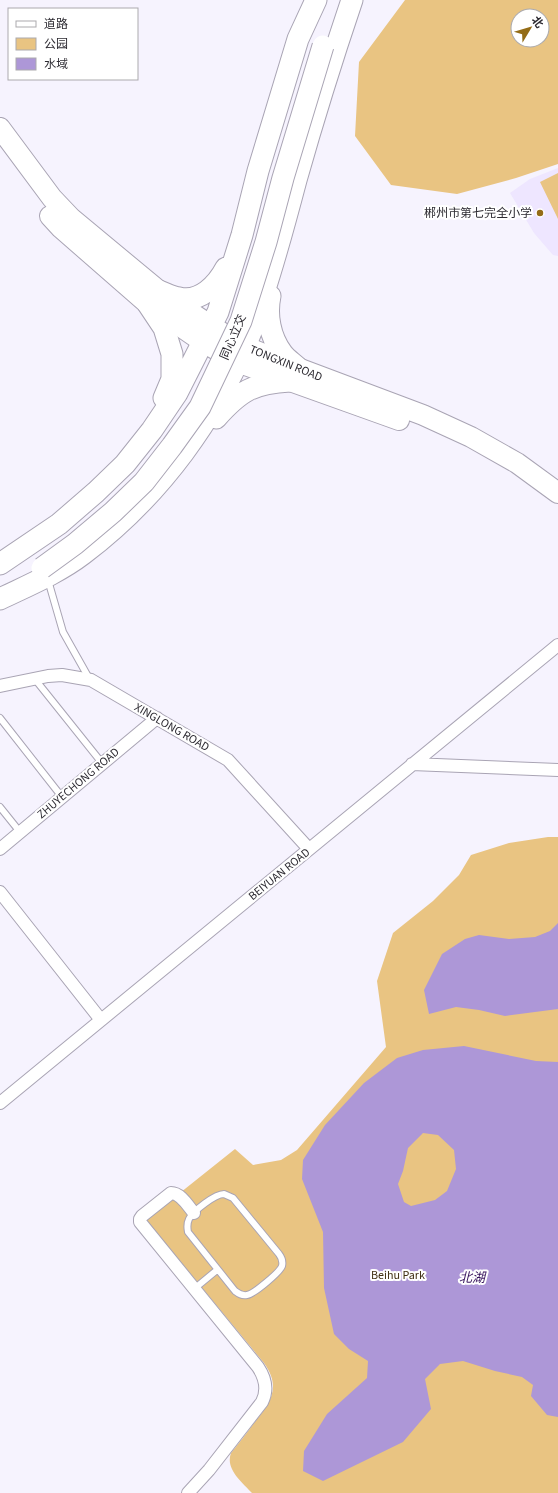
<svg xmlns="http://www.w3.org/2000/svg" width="558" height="1493" viewBox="0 0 558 1493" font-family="'Source Sans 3','Noto Sans SC',sans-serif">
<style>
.built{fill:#eee6ff}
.green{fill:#e9c482;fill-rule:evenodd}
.water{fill:#ad97d7;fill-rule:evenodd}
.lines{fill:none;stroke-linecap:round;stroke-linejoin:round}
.service-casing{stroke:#a9a4b4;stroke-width:8}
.minor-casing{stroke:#a9a4b4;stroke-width:14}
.primary-casing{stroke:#a9a4b4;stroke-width:22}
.trunk-casing{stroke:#a9a4b4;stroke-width:23}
.service{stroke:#fff;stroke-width:6}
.minor{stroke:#fff;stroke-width:12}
.primary{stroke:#fff;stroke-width:20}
.trunk{stroke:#fff;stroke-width:21}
.trunk-bridge-casing{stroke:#a9a4b4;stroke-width:23;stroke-linecap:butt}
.trunk-bridge{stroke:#fff;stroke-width:21}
.poi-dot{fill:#946c16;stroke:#fff;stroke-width:1.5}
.labels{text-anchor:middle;stroke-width:4;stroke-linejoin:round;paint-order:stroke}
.poi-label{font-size:12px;fill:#2d2b32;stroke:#fff;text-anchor:end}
.street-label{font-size:12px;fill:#2d2b32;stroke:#fff}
.park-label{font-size:12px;fill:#403013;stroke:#fff}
.water-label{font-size:13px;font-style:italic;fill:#34105b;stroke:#fff}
</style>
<rect width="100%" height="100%" fill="#f6f3fe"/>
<!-- built -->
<path class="built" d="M558 168V256L553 255 534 233 510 193 530 179Z"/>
<!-- green -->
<path class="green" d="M405 0H558V164L516 178 457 194 391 185 355 136 359 62ZM518 16H542V40H518Z
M558 173V219L540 182Z
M548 837H558V1493H252C242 1482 225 1469 231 1453 239 1443 247 1433 254 1423 270 1403 282 1388 264 1363L146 1220 235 1149 253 1165 281 1160 297 1150 386 1047 377 981 393 933 433 901 459 875 471 855 509 843Z"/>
<!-- water -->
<path class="water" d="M558 923V1009L505 1016 479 1010 456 1007 429 1014 424 990 442 954 465 939 479 935 509 939 535 937 550 931Z
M464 1046 536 1061 558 1062V1417L547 1415 531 1396 533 1385 522 1377 495 1371 463 1361 440 1364 425 1379 431 1409 403 1442 323 1481 303 1471 304 1451 327 1414 367 1378 368 1361 349 1349 334 1334 324 1288 323 1232 302 1179 303 1160 325 1125 364 1083 397 1058 423 1050ZM423 1133 438 1135 454 1150 456 1169 447 1191 435 1200 411 1206 404 1202 398 1184 403 1171 408 1148Z"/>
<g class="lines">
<!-- service casing -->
<g class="service-casing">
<path id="service" d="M48 580 63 632 90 680
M34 678 102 763
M0 718 62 797
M0 807 20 832
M224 1194 233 1198 279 1254C282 1258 283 1262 282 1266 280 1272 254 1294 247 1295 242 1296 239 1294 235 1291L188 1232C187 1227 187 1223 189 1219 193 1211 215 1194 224 1194Z
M194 1289 217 1270"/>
</g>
<!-- minor casing -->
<g class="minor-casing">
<path id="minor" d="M0 686 48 676 62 675 91 680 228 760 309 849
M412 764 558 770
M0 849 157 718
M0 892 101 1020
M0 1103 558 645
M188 1493 209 1470 262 1402C268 1390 266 1379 258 1367L140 1222V1219L142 1216 171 1193C181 1193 188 1206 194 1213"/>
</g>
<!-- primary casing -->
<g class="primary-casing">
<path id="primary" d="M0 128 52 198 71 218 159 291 211 326 244 346 298 368 423 415 471 437 517 463 558 493
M50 216 61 228 148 304 203 342 237 362 399 420"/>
</g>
<!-- trunk casing -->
<g class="trunk-casing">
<path id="trunk" d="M159 291C165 293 172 297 179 298 200 303 217 285 226 268
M270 296C266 315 270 337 282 353 286 359 293 363 298 368
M148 304 164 328 172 354V379L164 398
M216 418C240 391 253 383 290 381
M0 564 59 524 96 492 125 464 152 430 177 393 218 312 242 235 258 171 298 39 316 0
M0 599C29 585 58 573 83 554 160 496 218 416 253 327 258 316 261 304 264 292 276 255 286 218 296 180 313 120 332 59 352 0"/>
</g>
<!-- service -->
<use href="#service" class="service"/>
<!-- minor -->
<use href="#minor" class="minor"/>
<!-- primary -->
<use href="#primary" class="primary"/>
<!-- trunk -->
<use href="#trunk" class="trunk"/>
<!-- trunk-bridge casing -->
<g class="trunk-bridge-casing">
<path id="trunk-bridge" d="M42 568 75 544 113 512 144 482 172 446 200 407 241 321 266 242 283 178 323 46"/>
</g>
<!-- trunk-bridge -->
<use href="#trunk-bridge" class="trunk-bridge"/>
</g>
<!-- markers -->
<circle class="poi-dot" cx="540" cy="213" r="4"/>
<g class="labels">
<!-- poi labels -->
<g class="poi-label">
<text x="532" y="217">郴州市第七完全小学</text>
</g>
<!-- street labels -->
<g class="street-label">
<text transform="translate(233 337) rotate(-67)" y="4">同心立交</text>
<text transform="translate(286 363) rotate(22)" y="4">TONGXIN ROAD</text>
<text transform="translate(172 727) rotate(30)" y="4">XINGLONG ROAD</text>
<text transform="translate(78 783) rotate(-40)" y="4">ZHUYECHONG ROAD</text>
<text transform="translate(279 874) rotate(-39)" y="4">BEIYUAN ROAD</text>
</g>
<!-- park labels -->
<g class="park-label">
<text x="398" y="1279">Beihu Park</text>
</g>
<!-- water labels -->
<g class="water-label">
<text x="472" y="1282">北湖</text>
</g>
</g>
<!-- legend -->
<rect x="8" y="8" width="130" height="72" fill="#ffffff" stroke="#abaaad"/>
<rect x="16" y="21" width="20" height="6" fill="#ffffff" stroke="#abaaad"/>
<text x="44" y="28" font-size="12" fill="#2d2b32">道路</text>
<rect x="16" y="38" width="20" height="12" fill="#e9c482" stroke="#abaaad"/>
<text x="44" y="48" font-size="12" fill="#2d2b32">公园</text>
<rect x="16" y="58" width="20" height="12" fill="#ad97d7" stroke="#abaaad"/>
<text x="44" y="68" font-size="12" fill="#2d2b32">水域</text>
<!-- north arrow -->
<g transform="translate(530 28) rotate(52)"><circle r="19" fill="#ffffff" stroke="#abaaad"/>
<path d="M0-3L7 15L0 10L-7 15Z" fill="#946c16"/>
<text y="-6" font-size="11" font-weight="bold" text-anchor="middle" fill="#2d2b32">北</text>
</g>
</svg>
